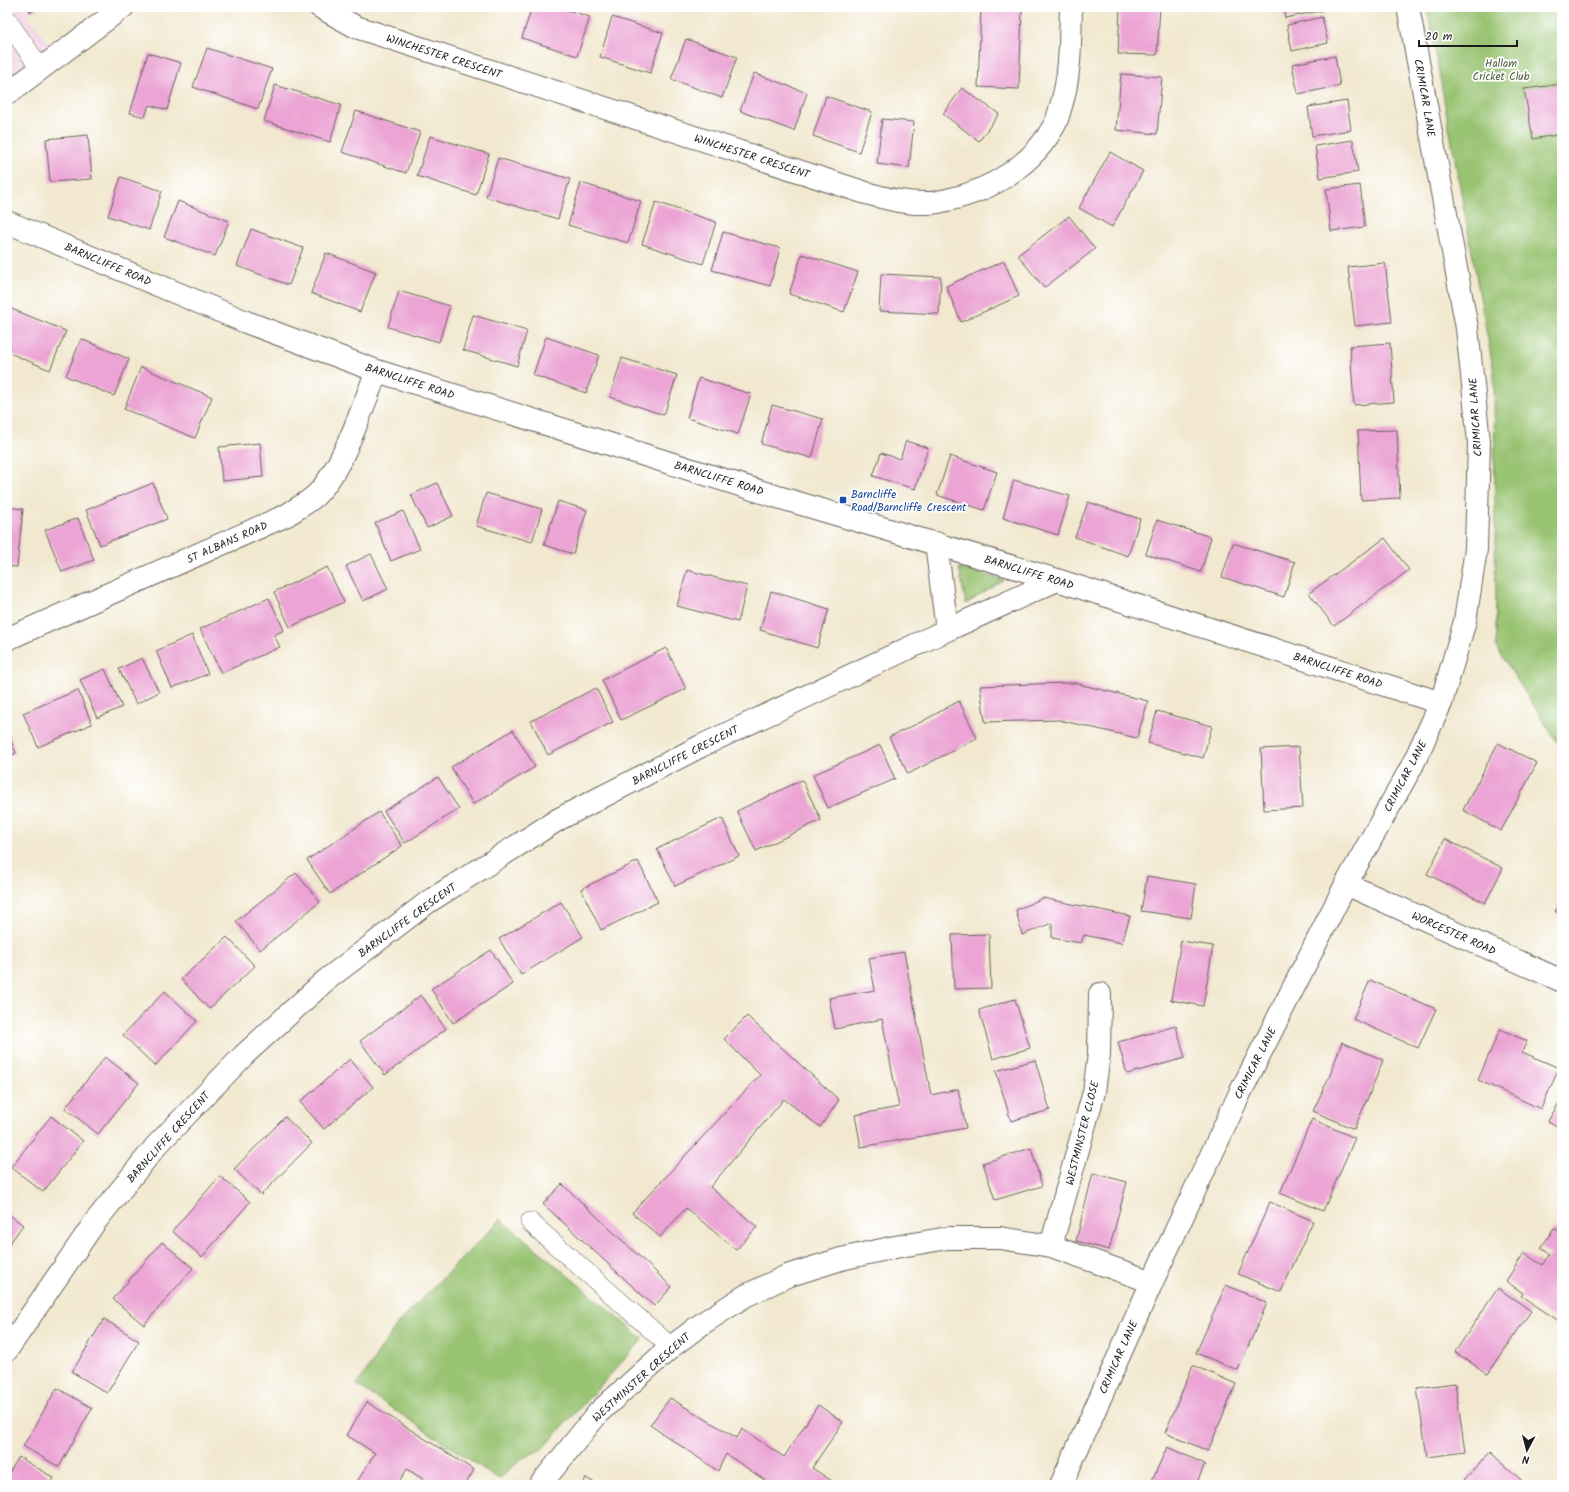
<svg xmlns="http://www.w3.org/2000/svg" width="1569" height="1492" viewBox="0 0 1569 1492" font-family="Kalam,sans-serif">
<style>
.built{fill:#f1d0e4}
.green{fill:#98c371;stroke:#5a7046}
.building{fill:#eba4d4}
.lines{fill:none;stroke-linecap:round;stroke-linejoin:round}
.lane-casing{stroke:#67635b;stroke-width:20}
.street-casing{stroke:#67635b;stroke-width:24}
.secondary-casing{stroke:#67635b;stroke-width:24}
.lane{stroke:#fff;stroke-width:19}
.street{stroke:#fff;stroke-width:22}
.secondary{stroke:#fff;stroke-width:22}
.transit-dot{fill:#1a4fb4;stroke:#fff;stroke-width:1.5}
.labels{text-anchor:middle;stroke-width:3.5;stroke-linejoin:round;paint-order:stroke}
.street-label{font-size:11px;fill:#1c1c1c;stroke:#fff}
.park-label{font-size:11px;fill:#4e5f3e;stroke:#fff}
.transit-label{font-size:11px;fill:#164399;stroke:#fff;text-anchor:start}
</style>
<rect width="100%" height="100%" fill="#fff"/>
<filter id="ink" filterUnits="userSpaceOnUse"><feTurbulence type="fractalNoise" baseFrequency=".025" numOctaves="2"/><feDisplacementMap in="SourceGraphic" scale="8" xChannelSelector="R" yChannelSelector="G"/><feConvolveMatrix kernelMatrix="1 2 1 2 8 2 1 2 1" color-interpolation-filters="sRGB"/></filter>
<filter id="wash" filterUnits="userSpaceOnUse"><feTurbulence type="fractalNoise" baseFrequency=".012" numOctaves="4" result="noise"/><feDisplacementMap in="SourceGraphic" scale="16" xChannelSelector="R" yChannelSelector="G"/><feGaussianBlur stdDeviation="0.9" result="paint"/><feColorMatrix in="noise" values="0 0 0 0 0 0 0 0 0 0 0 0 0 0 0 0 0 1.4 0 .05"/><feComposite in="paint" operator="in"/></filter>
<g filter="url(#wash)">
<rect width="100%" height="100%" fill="#f1e8cf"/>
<!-- built -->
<path class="built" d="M7 7H21L58 56 7 98Z"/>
<!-- green -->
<path class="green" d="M1427 7H1562V750L1496 647 1494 373Z
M959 568 1004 580 966 604Z
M501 1219 643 1339 542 1449 521 1459 499 1479 357 1385 399 1322Z"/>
<g id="blocks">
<!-- building -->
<path class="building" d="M27 7H38L31 12Z
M532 7H558L590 17 577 56 522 38Z
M1120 7H1160L1157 55 1118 54Z
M1283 7H1324V10L1285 18Z
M981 9 1022 10 1019 89 978 87Z
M612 17 663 33 650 73 600 57Z
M1322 17 1328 43 1292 51 1287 25Z
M686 39 737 57 722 98 671 79Z
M207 48 272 69 258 109 193 87Z
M148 53 181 63 167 110 149 105 145 117 130 113Z
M1335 56 1340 86 1298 94 1292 64Z
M754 73 807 93 794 131 740 111Z
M1121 74 1162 77 1157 134 1116 130Z
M1562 84V134L1533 139 1524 89Z
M275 85 341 105 330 142 264 121Z
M962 88 999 114 979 141 943 114Z
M826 96 872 112 859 152 813 136Z
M1347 101 1351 130 1312 136 1308 107Z
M356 111 420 132 406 173 342 152Z
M882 119 914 122 909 168 877 164Z
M88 135 92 179 50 182 46 139Z
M430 136 489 154 476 195 417 176Z
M1353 140 1358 172 1320 178 1315 146Z
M1110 152 1143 171 1112 227 1079 208Z
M498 158 570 179 558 219 486 197Z
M121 177 162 191 149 230 108 216Z
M581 183 641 201 628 243 568 225Z
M1360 185 1365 227 1331 231 1326 189Z
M178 201 229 221 215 256 164 237Z
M656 202 716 222 703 264 642 244Z
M1069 216 1095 249 1044 288 1018 255Z
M251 229 303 248 289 285 237 266Z
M723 232 780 248 770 286 712 270Z
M326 253 376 272 360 312 311 293Z
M802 254 858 272 844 312 789 294Z
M1004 261 1019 296 961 322 946 286Z
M1385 263 1392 322 1355 326 1348 267Z
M881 274 941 277 939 314 879 311Z
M399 291 450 306 439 342 388 327Z
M7 307 66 331 50 370 7 352Z
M473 315 527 331 517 366 463 350Z
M546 337 599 355 586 393 533 375Z
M81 339 129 359 114 396 66 376Z
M1390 343 1394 402 1354 405 1350 346Z
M622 358 677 375 664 415 610 397Z
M141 367 212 397 195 438 124 409Z
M699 378 751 394 738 434 687 418Z
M772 405 823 419 812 458 761 444Z
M1397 430 1400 498 1361 500 1358 431Z
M906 441 928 448 915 489 873 476 881 453 900 459Z
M260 443 263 477 222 481 219 447Z
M950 456 997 472 984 510 937 495Z
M1014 480 1070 496 1058 535 1003 518Z
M153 483 167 519 100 545 86 510Z
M437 483 453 516 427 528 411 495Z
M486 493 542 509 532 542 476 526Z
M558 501 587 510 573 554 544 545Z
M1088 502 1140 519 1128 556 1075 537Z
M7 507 23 509 17 567 7 566Z
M403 511 420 549 391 561 375 523Z
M78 518 94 560 62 572 45 530Z
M1157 520 1211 537 1201 572 1146 554Z
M1385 538 1409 570 1334 626 1309 593Z
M1233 543 1295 562 1284 597 1222 577Z
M371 554 388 589 363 601 346 566Z
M327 567 344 602 290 627 274 592Z
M687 570 747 586 738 622 677 606Z
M771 591 829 609 817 648 760 630Z
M269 598 284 630 274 635 280 647 221 673 200 629Z
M192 635 208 674 172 688 156 651Z
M666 648 686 689 621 720 602 680Z
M142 658 159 692 136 704 119 669Z
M105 669 122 707 97 718 80 680Z
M1063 683H1074L1148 701 1137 738 1059 720 985 722 980 686Z
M596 688 613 722 548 755 531 721Z
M78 690 92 724 38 747 23 713Z
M959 701 977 738 908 774 889 737 923 721Z
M1157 711 1212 726 1203 758 1148 743Z
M7 730 16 753 7 757Z
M513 730 535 767 473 804 451 767Z
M1498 743 1537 763 1501 831 1463 810Z
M880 745 895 779 828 808 813 775Z
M1299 747 1303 808 1264 810 1261 749Z
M438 777 459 809 405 843 384 811Z
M802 780 821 820 756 851 737 811Z
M379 812 402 846 330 894 307 860Z
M722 818 739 856 675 886 657 849Z
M1445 839 1503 868 1485 903 1427 874Z
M638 861 658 902 601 930 581 889Z
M296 873 320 902 260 950 236 921Z
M1147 876 1196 884 1191 918 1141 911Z
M1043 898 1130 916 1122 943 1084 935 1081 943 1052 938V923L1022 935 1016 910Z
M561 902 583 937 521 975 499 939Z
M1562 904V917L1555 911Z
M989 934 991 988 954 989 952 935Z
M227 937 255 966 209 1009 181 979Z
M1181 941 1213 946 1203 1006 1171 1000Z
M491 950 513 984 453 1023 431 989Z
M904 952 931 1095 958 1089 966 1128 861 1147 855 1115 899 1107 882 1019 835 1029 829 998 875 990 869 958Z
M1370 980 1436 1009 1418 1048 1353 1019Z
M165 991 197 1021 155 1066 123 1035Z
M421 995 446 1029 385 1075 360 1041Z
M1015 999 1030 1048 993 1059 979 1010Z
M747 1016 839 1100 820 1127 784 1099 710 1187 757 1227 736 1250 686 1208 660 1237 632 1213 760 1075 724 1039Z
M1176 1026 1185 1058 1127 1074 1118 1042Z
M1500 1029 1527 1041 1522 1052 1559 1068 1541 1109 1478 1080Z
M1342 1042 1383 1060 1370 1093 1354 1129 1313 1111 1330 1075Z
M105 1057 139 1083 98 1134 65 1108Z
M350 1059 373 1087 324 1129 300 1102Z
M1035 1060 1050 1110 1011 1121 996 1071Z
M1562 1098V1129L1548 1121Z
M51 1116 83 1141 43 1192 11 1167Z
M285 1117 312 1143 261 1195 234 1169Z
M1312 1119 1355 1138 1323 1211 1280 1193Z
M1031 1148 1042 1186 995 1200 983 1163Z
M1093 1173 1127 1182 1109 1250 1076 1241Z
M220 1176 250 1202 202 1257 172 1231Z
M562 1184 672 1287 654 1306 543 1204Z
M1270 1202 1313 1221 1281 1292 1238 1274Z
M7 1213 23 1225 7 1247Z
M1554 1228 1562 1233V1323L1521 1296 1523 1293 1506 1281 1524 1253 1542 1265 1550 1254 1541 1248Z
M162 1242 193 1268 144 1325 113 1299Z
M1226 1285 1267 1303 1238 1370 1196 1353Z
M1498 1288 1531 1311 1488 1374 1455 1352Z
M104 1319 139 1341 107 1393 72 1372Z
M1193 1365 1236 1384 1208 1451 1165 1433Z
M1455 1383 1465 1452 1427 1457 1417 1388Z
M57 1388 92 1408 59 1467 23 1446Z
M670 1398 737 1438 742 1429 784 1457 818 1405 843 1422 812 1468 838 1485H772L726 1454 718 1471 650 1425Z
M367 1402 474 1470 465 1485H432L407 1469 397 1485H355L375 1453 346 1435Z
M1167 1447 1205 1464 1196 1485H1150Z
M1490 1452 1518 1477 1526 1485H1468L1464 1481Z
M19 1457 54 1478 49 1485H7V1476Z
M586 1478 598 1485H582Z"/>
</g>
</g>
<g filter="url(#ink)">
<use href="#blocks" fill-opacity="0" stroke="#67635b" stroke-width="1"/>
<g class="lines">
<!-- lane casing -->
<g class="lane-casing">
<path id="lane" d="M7 20 40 68
M530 1222 671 1347"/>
</g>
<!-- street casing -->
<g class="street-casing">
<path id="street" d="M320 7 356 27 866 193C887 199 907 204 929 203 935 203 941 201 947 200 991 191 1034 164 1055 124 1058 118 1059 112 1061 106 1071 74 1070 40 1071 7
M7 94 123 7
M7 222 246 322 377 371 778 497 1057 580 1441 703
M947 630 1057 580
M7 639 287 515C296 509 307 503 315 496 343 470 362 407 377 371
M1346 884 1562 981
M1051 1246 1094 1092 1099 1054 1100 994
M7 1350 95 1222 156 1146 244 1055 325 981 428 902 559 819 701 746 947 630 936 543
M540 1485 599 1412 671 1347 703 1323 745 1296 787 1276 841 1259 895 1247 948 1238H1000L1051 1246 1152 1282"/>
</g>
<!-- secondary casing -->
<g class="secondary-casing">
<path id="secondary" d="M1061 1485 1152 1282 1240 1093 1346 884 1412 766 1441 703 1465 621 1476 549 1479 442 1467 328 1408 7"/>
</g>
<!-- lane -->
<use href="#lane" class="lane"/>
<!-- street -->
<use href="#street" class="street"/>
<!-- secondary -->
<use href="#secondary" class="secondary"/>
</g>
</g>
<!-- markers -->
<rect class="transit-dot" x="839" y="496" width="8" height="8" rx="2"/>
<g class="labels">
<!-- street labels -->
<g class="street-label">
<text transform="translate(444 56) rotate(18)" y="4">WINCHESTER CRESCENT</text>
<text transform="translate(1425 98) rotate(80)" y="4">CRIMICAR LANE</text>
<text transform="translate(752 156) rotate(18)" y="4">WINCHESTER CRESCENT</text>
<text transform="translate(108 264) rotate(23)" y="4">BARNCLIFFE ROAD</text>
<text transform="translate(410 381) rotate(18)" y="4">BARNCLIFFE ROAD</text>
<text transform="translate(1475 417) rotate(-94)" y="4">CRIMICAR LANE</text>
<text transform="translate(719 478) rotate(17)" y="4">BARNCLIFFE ROAD</text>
<text transform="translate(227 542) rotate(-24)" y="4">ST ALBANS ROAD</text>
<text transform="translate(1029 572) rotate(17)" y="4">BARNCLIFFE ROAD</text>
<text transform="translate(1338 670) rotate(18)" y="4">BARNCLIFFE ROAD</text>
<text transform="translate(685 755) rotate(-27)" y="4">BARNCLIFFE CRESCENT</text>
<text transform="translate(1405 776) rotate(-62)" y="4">CRIMICAR LANE</text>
<text transform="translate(407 920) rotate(-36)" y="4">BARNCLIFFE CRESCENT</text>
<text transform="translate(1454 933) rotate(24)" y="4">WORCESTER ROAD</text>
<text transform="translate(1255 1063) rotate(-63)" y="4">CRIMICAR LANE</text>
<text transform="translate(1082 1133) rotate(-76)" y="4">WESTMINSTER CLOSE</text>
<text transform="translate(168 1137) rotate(-48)" y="4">BARNCLIFFE CRESCENT</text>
<text transform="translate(1118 1357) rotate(-66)" y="4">CRIMICAR LANE</text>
<text transform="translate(641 1377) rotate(-42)" y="4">WESTMINSTER CRESCENT</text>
</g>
<!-- park labels -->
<g class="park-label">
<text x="1501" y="67">Hallam<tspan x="1501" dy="13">Cricket Club</tspan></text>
</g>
<!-- transit labels -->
<g class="transit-label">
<text x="851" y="498">Barncliffe<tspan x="851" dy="13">Road/Barncliffe Crescent</tspan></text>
</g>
</g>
<!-- margin -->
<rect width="1569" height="1492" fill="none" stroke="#fff" stroke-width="24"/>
<!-- north arrow -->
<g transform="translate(1527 1450) rotate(187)" stroke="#ffffff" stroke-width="3" paint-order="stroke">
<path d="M0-3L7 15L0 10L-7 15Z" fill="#1c1c1c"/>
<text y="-6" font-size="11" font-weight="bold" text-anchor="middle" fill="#1c1c1c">N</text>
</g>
<!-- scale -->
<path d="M1419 40v6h98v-6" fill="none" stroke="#1c1c1c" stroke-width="2"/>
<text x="1425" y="40" font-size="12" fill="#1c1c1c" stroke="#ffffff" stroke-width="3" paint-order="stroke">20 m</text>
</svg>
